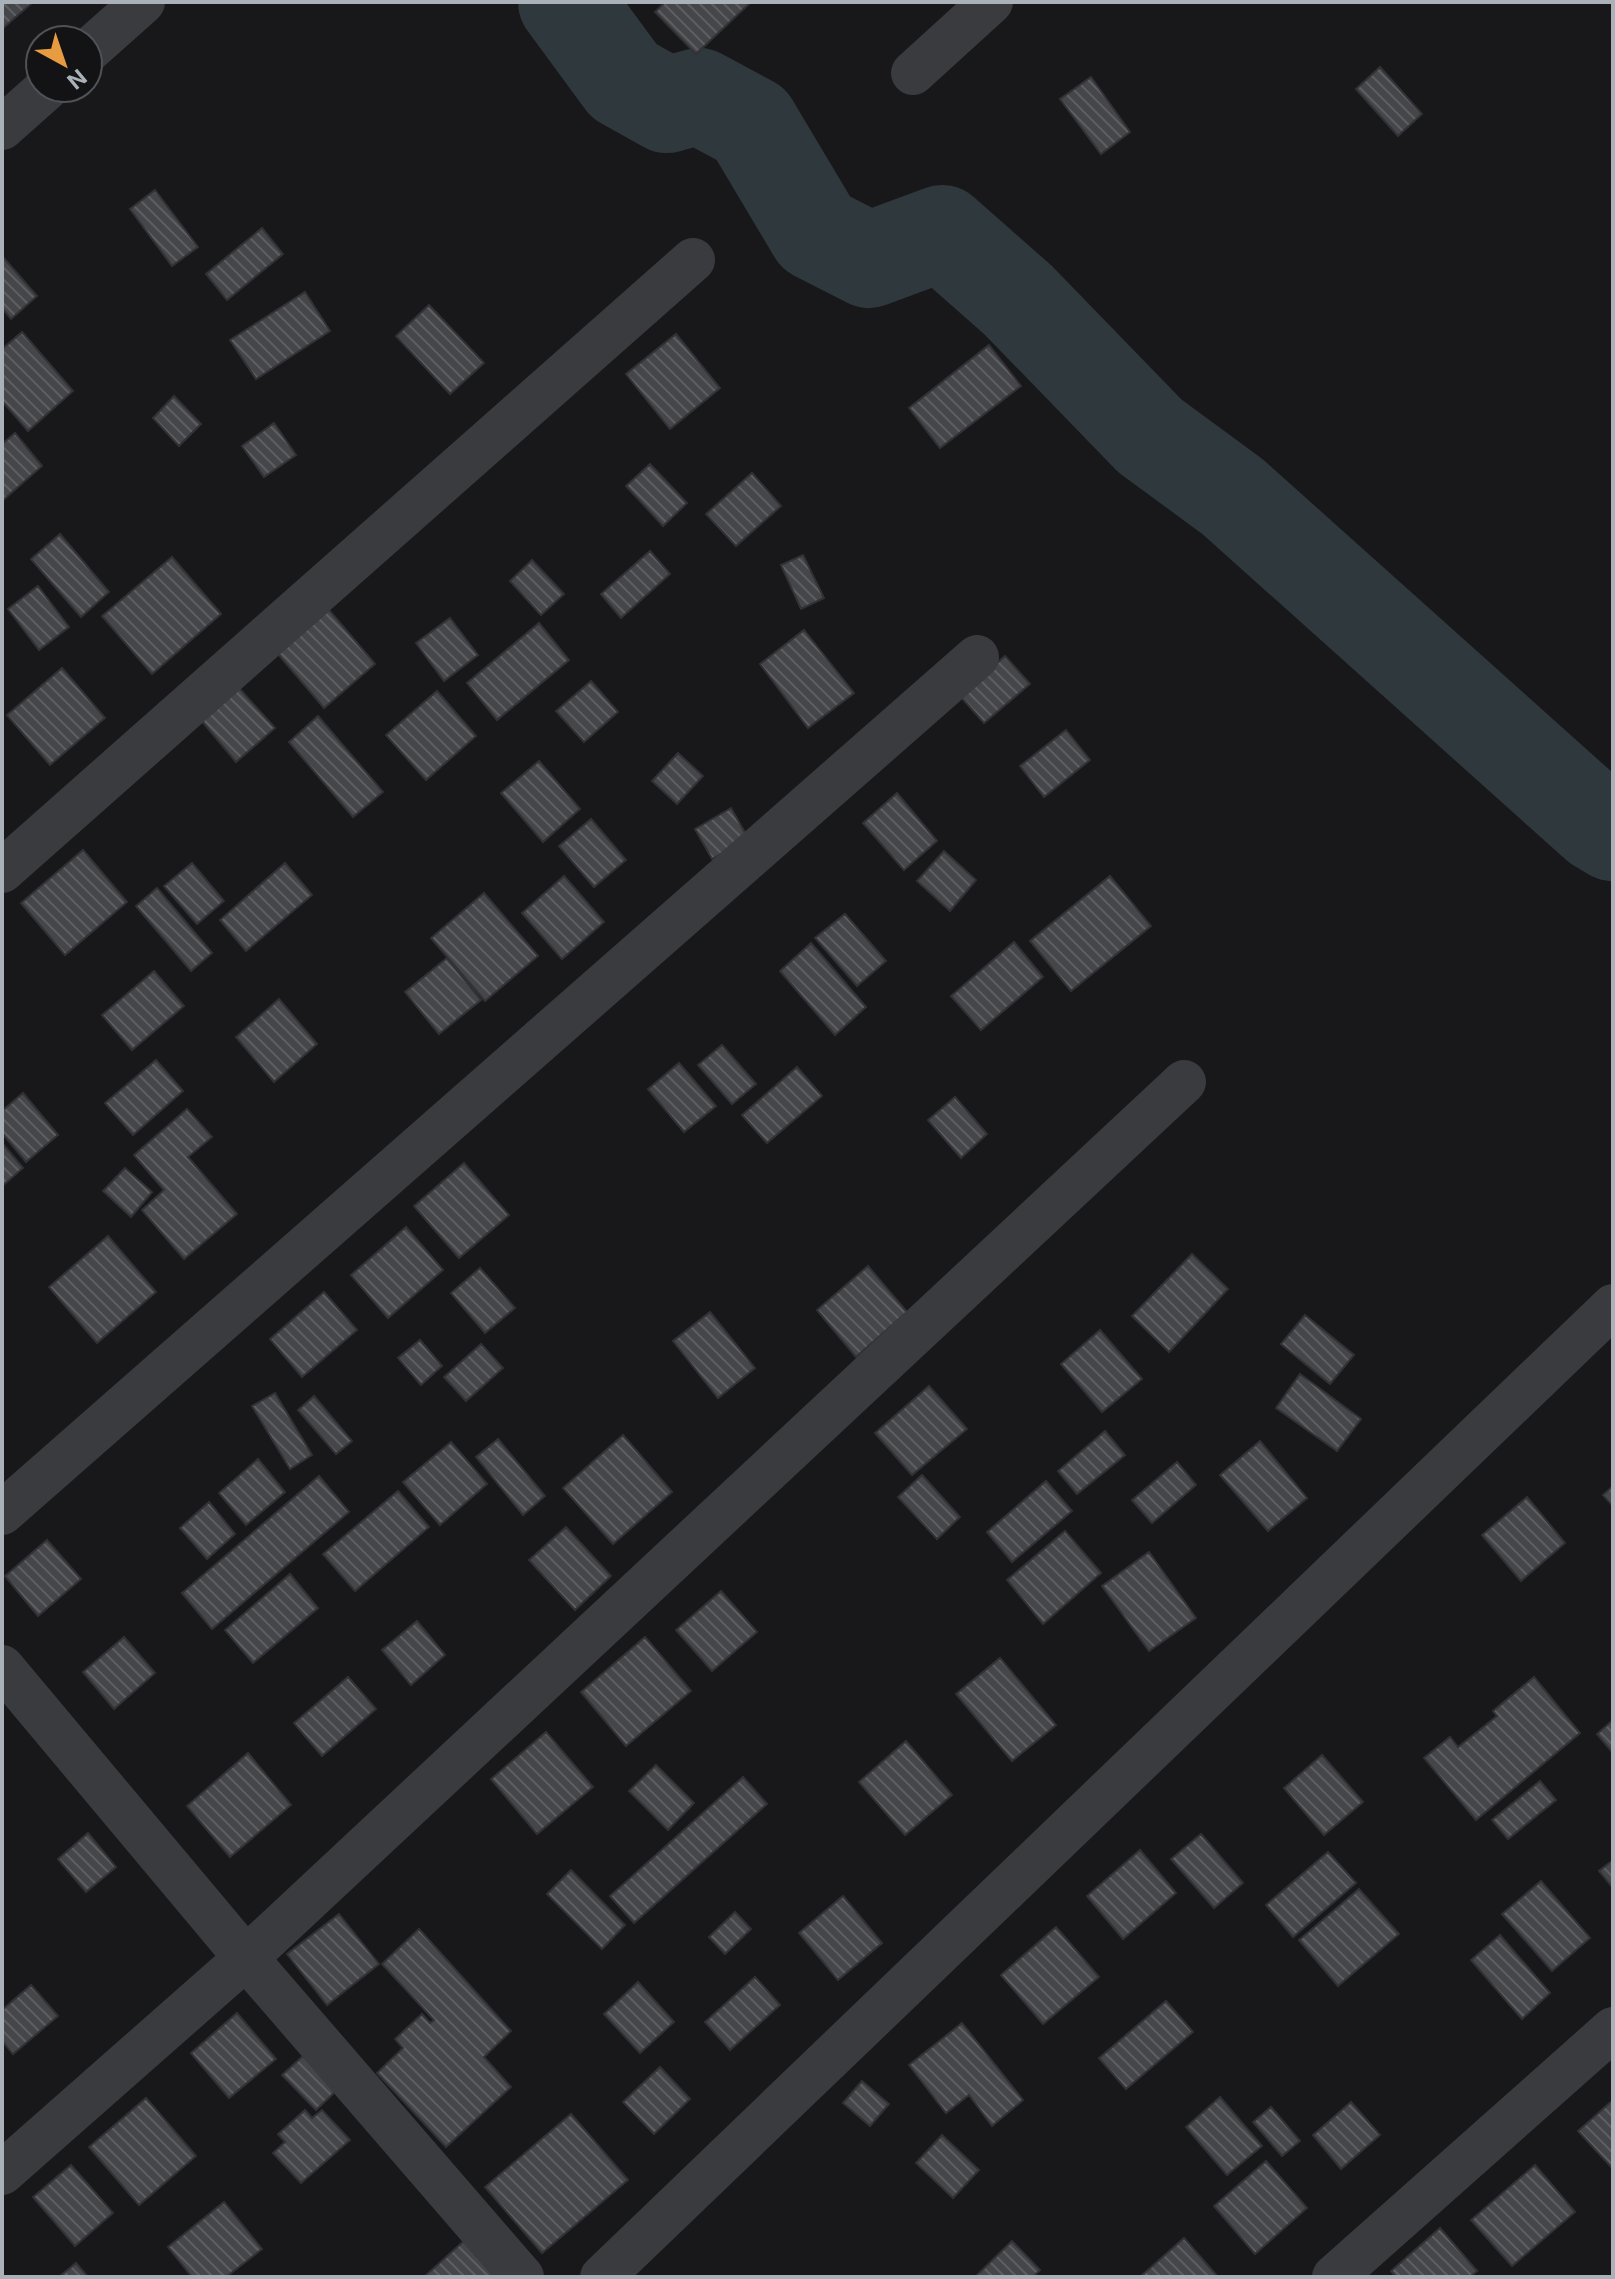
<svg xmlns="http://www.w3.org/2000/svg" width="1615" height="2279" viewBox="0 0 1615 2279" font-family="Inter,sans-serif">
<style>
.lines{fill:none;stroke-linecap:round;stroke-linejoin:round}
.river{stroke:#2e383d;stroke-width:96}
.building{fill:url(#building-back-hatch);stroke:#323236;stroke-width:2}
.minor{stroke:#393b3f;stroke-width:44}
</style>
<defs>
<pattern id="building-back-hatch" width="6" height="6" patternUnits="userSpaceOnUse" patternTransform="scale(2)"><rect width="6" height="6" fill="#45464a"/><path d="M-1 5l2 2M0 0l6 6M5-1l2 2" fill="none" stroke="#5d5e62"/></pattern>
</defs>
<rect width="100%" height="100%" fill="#18181a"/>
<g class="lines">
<!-- river -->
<path class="river" d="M566 2 624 81 667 105 699 96 751 124 816 233 869 260 942 233 1018 300 1150 436 1233 497 1598 824 1613 833"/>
</g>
<!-- building -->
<path class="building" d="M2 2H33L2 29Z
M665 2H751L696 54 655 12Z
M1380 67 1422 114 1398 136 1356 89Z
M1091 77 1130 132 1101 154 1060 99Z
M155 190 198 247 172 266 130 209Z
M262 228 283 254 227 300 206 274Z
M2 256 37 296 11 319 2 308Z
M305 292 330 331 256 379 230 340Z
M429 305 484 363 450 394 396 336Z
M22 332 73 391 28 431 2 401V349Z
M676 334 720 388 670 429 626 374Z
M989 345 1021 386 940 448 909 408Z
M174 396 201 424 179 446 153 418Z
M274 423 296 455 264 477 242 446Z
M15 433 42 466 2 501V444Z
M650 464 687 503 663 526 626 486Z
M752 473 781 506 736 546 706 514Z
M60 534 109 592 81 617 31 559Z
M650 551 670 574 621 618 601 594Z
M803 555 824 598 801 609 781 565Z
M172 557 221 614 152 674 102 616Z
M532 560 564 594 541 615 510 581Z
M38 586 69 627 39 650 8 609Z
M329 610 375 664 324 708 278 654Z
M450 618 478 655 444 681 416 643Z
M539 623 569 660 497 720 467 683Z
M804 630 854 693 808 728 760 664Z
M1005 656 1030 684 984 723 960 696Z
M62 668 105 718 50 765 7 715Z
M591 681 618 712 584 742 556 711Z
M239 688 275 728 236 762 201 720Z
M437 691 476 736 426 780 386 735Z
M318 716 383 792 353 817 289 742Z
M1066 730 1090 760 1044 797 1020 766Z
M678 753 703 776 677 804 652 781Z
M539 761 580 809 543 842 501 793Z
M897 793 937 841 904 870 863 823Z
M731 808 748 838 712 859 695 829Z
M591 819 626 860 594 887 559 846Z
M83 850 127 902 65 955 21 903Z
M944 851 976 880 950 911 917 881Z
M192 863 224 901 197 924 164 886Z
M285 863 312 895 246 951 220 920Z
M564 876 604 922 562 959 522 913Z
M1110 876 1151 926 1071 991 1030 941Z
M157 888 212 953 191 971 136 906Z
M484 893 538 956 485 1001 431 938Z
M845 914 886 961 857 986 815 938Z
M1014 942 1043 977 981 1030 951 996Z
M811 943 866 1007 835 1035 780 971Z
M447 958 481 1000 439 1034 405 992Z
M154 971 184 1006 132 1050 102 1015Z
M279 999 317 1044 274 1082 236 1037Z
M722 1045 756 1084 732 1104 698 1065Z
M156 1060 183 1091 133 1135 105 1103Z
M679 1063 716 1106 684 1132 648 1089Z
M797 1067 822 1096 767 1143 742 1115Z
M23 1093 58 1135 26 1162 2 1133V1111Z
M955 1097 987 1134 961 1158 928 1120Z
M187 1109 212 1137 188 1157 237 1214 184 1259 142 1210 164 1190 134 1155Z
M2 1143 23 1168 2 1186Z
M464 1163 509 1215 459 1258 414 1206Z
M125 1168 152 1192 131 1217 103 1191Z
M406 1227 443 1270 388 1318 351 1275Z
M108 1236 156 1292 97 1343 49 1287Z
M1192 1254 1228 1289 1169 1352 1132 1316Z
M868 1266 907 1312 856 1357 817 1310Z
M480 1268 515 1308 485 1333 451 1293Z
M324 1292 357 1330 302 1377 270 1339Z
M710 1312 755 1368 718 1398 673 1341Z
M1305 1315 1354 1355 1330 1384 1281 1344Z
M1100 1330 1142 1379 1102 1412 1061 1364Z
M420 1340 442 1366 421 1385 398 1358Z
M481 1344 503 1368 466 1401 444 1377Z
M1300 1374 1361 1419 1337 1451 1276 1408Z
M929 1386 967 1429 912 1475 875 1433Z
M275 1393 312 1455 290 1469 252 1406Z
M314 1396 352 1441 336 1454 298 1410Z
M1105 1431 1125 1455 1077 1494 1058 1471Z
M623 1435 672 1492 613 1544 563 1488Z
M498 1439 545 1496 523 1515 476 1457Z
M1260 1441 1307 1498 1268 1531 1220 1475Z
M451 1442 487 1484 440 1525 403 1482Z
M258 1459 285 1492 246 1525 219 1493Z
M1177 1462 1196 1485 1152 1523 1132 1500Z
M922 1475 960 1517 937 1539 898 1497Z
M319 1476 349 1512 212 1629 182 1593Z
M1046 1481 1072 1511 1012 1562 987 1532Z
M1613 1486V1506L1603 1495Z
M398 1491 429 1527 355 1591 323 1554Z
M1527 1497 1565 1543 1521 1581 1482 1535Z
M209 1502 235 1534 207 1559 180 1528Z
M566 1527 611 1576 575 1610 529 1560Z
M1065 1531 1101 1573 1043 1624 1007 1580Z
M47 1540 81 1579 38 1616 5 1576Z
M1149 1552 1196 1618 1149 1651 1102 1586Z
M290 1574 318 1608 253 1663 225 1630Z
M721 1591 757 1632 712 1671 676 1630Z
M417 1621 445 1655 411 1685 382 1650Z
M124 1637 155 1673 114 1709 83 1672Z
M645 1637 691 1691 626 1746 581 1692Z
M1000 1658 1056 1725 1012 1761 956 1694Z
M348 1677 376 1709 322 1756 294 1723Z
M1534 1677 1580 1733 1476 1820 1424 1758 1450 1737 1458 1747 1497 1716 1493 1711Z
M1613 1720V1753L1597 1734Z
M546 1732 593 1787 537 1834 491 1779Z
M906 1741 952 1795 905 1835 859 1782Z
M248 1753 291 1805 230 1857 187 1806Z
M1322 1755 1363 1802 1324 1835 1284 1788Z
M656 1765 694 1803 668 1830 629 1791Z
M743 1777 767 1804 634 1923 610 1896Z
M1540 1781 1556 1800 1508 1839 1492 1820Z
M88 1833 116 1867 86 1892 58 1859Z
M1201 1834 1243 1883 1214 1908 1171 1859Z
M1140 1850 1176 1893 1123 1939 1087 1896Z
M1328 1852 1356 1883 1293 1937 1266 1905Z
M1613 1860V1888L1599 1871Z
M571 1870 625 1925 602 1949 547 1894Z
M1541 1881 1590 1938 1552 1971 1502 1914Z
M1359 1889 1399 1934 1338 1986 1299 1940Z
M843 1896 882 1943 838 1980 799 1933Z
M735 1912 751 1929 725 1954 709 1937Z
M339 1914 379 1964 327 2005 287 1954Z
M1056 1927 1099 1977 1043 2024 1001 1975Z
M419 1929 511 2031 484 2057 511 2087 446 2147 377 2073 403 2048 395 2039 422 2014 430 2023 434 2020 382 1964Z
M1500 1935 1550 1993 1522 2019 1471 1960Z
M755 1977 780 2005 730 2050 705 2022Z
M638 1982 674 2022 640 2053 604 2014Z
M31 1985 58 2016 13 2054 2 2041V2010Z
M1166 2001 1193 2032 1126 2089 1099 2058Z
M237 2013 276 2059 229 2098 191 2053Z
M962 2023 1023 2100 992 2126 969 2095 946 2113 909 2065Z
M303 2056 336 2091 316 2110 282 2075Z
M660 2067 690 2099 654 2134 623 2102Z
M862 2081 889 2104 870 2126 843 2103Z
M1220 2097 1262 2146 1227 2175 1186 2127Z
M146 2098 196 2156 139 2205 89 2147Z
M1613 2100V2169L1578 2131Z
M1351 2102 1380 2135 1341 2169 1313 2135Z
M1271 2107 1300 2141 1282 2156 1253 2122Z
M305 2110 312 2118 322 2110 350 2140 301 2183 273 2153 285 2142 278 2134Z
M571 2114 628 2180 542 2253 485 2187Z
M942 2135 979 2170 953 2198 916 2163Z
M1266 2161 1307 2208 1255 2254 1214 2206Z
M71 2165 113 2213 75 2246 33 2197Z
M1535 2165 1575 2212 1512 2266 1471 2220Z
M224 2202 262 2249 226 2277H192L168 2247Z
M1440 2228 1477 2271 1470 2277H1396L1391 2271Z
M1184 2238 1218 2277H1140Z
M466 2239 500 2277H424Z
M1012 2241 1040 2270 1033 2277H975Z
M76 2263 88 2277H59Z"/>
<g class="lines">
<!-- minor -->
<path class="minor" d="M88 51 143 2
M913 73 991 2
M2 128 47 88
M2 871 693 260
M2 1513 977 657
M2 1667 246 1958 522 2277
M2 2173 246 1958 1184 1082
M602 2277 1613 1306
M1334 2277 1613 2029"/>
</g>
<!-- border -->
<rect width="1615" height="2279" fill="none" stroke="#abb1b9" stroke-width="8"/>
<!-- north arrow -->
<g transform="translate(64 64) rotate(140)"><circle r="38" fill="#131315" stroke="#505257" stroke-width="2"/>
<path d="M0-6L14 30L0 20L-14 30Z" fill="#e89c42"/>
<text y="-12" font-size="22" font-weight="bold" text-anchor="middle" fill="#abb1b9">N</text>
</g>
</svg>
